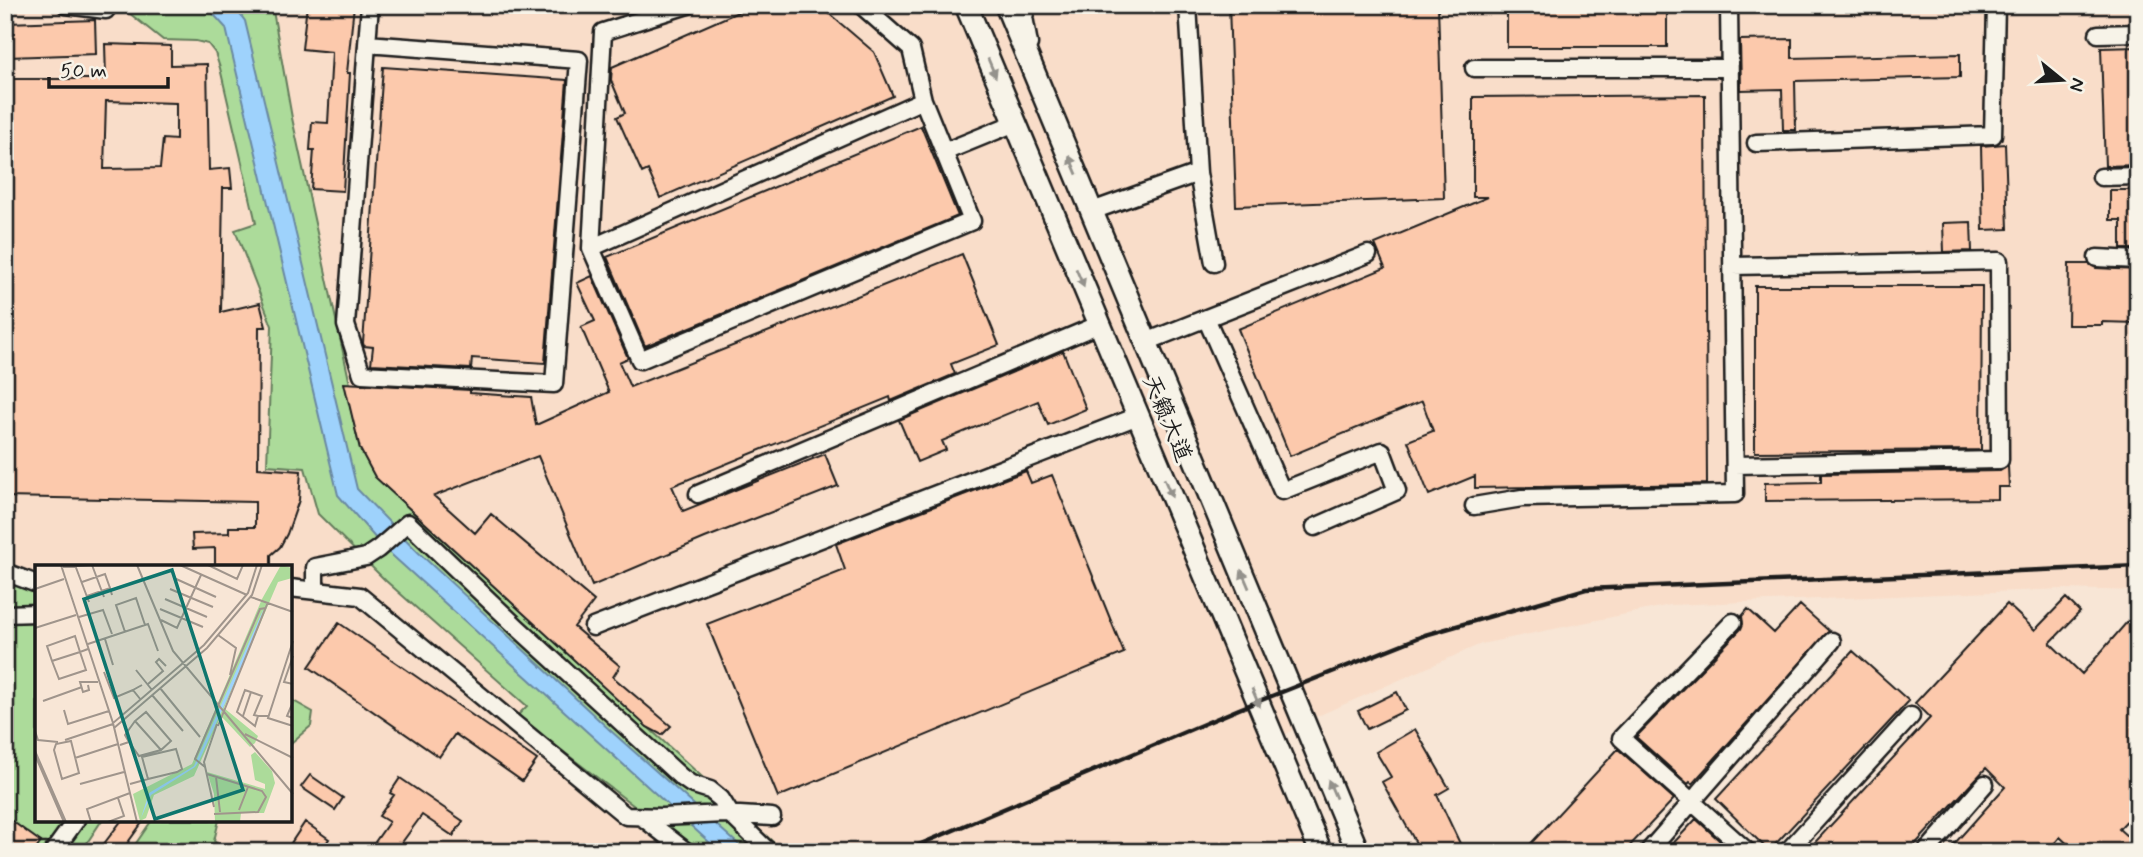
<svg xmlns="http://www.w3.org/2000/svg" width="2143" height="857" viewBox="0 0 2143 857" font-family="Mynerve,'LXGW WenKai TC',sans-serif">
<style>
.built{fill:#f9ddc9;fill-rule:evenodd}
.green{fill:#acdb9a;stroke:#647c5b;stroke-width:2}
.water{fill:#9ed2fc;stroke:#6a89a2;stroke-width:2}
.building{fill:#fcc9ac;stroke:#1c1c1c;stroke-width:2;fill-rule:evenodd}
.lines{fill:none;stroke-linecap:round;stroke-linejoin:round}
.minor-casing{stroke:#1c1c1c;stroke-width:21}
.major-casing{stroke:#1c1c1c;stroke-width:26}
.minor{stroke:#f7f3e8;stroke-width:16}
.major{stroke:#f7f3e8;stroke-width:21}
.rail{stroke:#1c1c1c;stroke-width:4.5}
.oneway{fill:#94928c}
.labels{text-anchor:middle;stroke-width:6;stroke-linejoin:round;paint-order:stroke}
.street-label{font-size:23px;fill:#1c1c1c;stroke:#f7f3e8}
.inset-road{fill:none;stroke:#a0958c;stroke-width:2}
.view{fill:#0f766e;fill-opacity:0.15;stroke:#0f766e;stroke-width:3.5}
.inset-edge{fill:none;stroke:#1c1c1c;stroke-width:3.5}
</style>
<rect width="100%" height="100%" fill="#f8e6d6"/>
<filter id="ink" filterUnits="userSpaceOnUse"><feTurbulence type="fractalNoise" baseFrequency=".0143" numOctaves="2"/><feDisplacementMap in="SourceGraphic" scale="14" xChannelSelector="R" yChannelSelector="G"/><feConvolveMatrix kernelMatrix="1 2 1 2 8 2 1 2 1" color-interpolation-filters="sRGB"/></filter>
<g filter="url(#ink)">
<!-- built -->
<path class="built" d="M5 5H2138V591L2064 589 1670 605 1481 644 1304 722 1275 742 1321 852H784L744 817 694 852H5ZM37 566H290V820H37Z"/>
<!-- green -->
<path class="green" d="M119 5H272L292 118 350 384 345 385 360 449 375 477 784 852H694L517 716 527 706 386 581 318 514 305 468 267 465 272 326 235 230 256 223 220 68 215 53 208 44 196 41 163 40Z
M5 572 37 584V820H102L81 852H5Z
M290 699 313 712 311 726 291 743Z
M152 820H219L214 841 225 852H130Z"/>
<!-- water -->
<path class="water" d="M205 5H233L245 21 357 489 418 552 611 731 747 852H720L384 548 338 495 229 41 226 28Z"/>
<!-- building -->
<path class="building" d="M307 5H354L347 73H350L343 191 311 189 314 150H310L312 122 328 123 332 52 302 49Z
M754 5H819L874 52 893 96 660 198 648 170 642 173 617 117 625 113 611 80 612 67Z
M1229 5H1438L1444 198 1236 206Z
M1507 5H1667V47H1507Z
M95 20 96 54 8 57 7 23Z
M1792 39V58L1960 54V77L1795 81 1796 130H1783L1782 89 1741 90 1740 40Z
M105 44 171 46V65L207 64 209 170 230 168 232 188H223L221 312 260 303 266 327H259L258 468 301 471 299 500 287 534 280 547 271 555V566H215V548L193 549 192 534 229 533V527H255V502L5 497V79H106ZM106 101 176 103V140L163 139 160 168 104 169Z
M2138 47V165L2105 166 2101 48Z
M383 67 567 80 545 363 472 358 471 369 371 364 373 347 364 346 363 343Z
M1705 95 1707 484 1475 488V476L1429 495 1408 441 1433 431 1422 401 1290 456 1238 329 1385 268 1375 244 1488 197H1473V97Z
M921 126 958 216 645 346 607 257Z
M2005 144 2008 229 1983 230 1981 146Z
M2110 190H2138V249H2121V220H2110Z
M1971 222 1972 251 1944 252 1943 223Z
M962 254 999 345 951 364 955 374 891 401 890 397 672 486 683 511 825 454 838 486 705 538 592 586 538 456 434 496 475 533 491 514 594 601 574 627 620 666 613 677 671 726 662 735 647 727 375 477 360 449 344 383 470 390V393L531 397 536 425 609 392 581 327 595 321 577 283 592 276 628 358 619 362 630 387Z
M2069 264H2089L2096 268 2138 270V323L2102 322V325H2068Z
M1755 286H1982L1981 450 1755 452Z
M1063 351 1086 409 1048 425 1038 401 942 441 946 450 917 462 899 420Z
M2008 466 2009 487H1998V499L1765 501V483L1821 482V474L2000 471Z
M1026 471 1031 483 1052 475 1124 653 778 797 707 624 845 570 836 544Z
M2066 598 2080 612 2050 643 2082 674 2127 622H2138V809L2119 829 2138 846V852H2076L2060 837 2047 852H1947L2005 787 1986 768 1908 852H1806L1930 718 1915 703 2007 604 2035 630Z
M1800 605 1829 631 1692 784 1690 782 1688 784 1636 737 1741 629 1743 624 1742 616 1748 609 1774 633Z
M339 623 537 760 522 781 455 734 439 757 309 667Z
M1853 651 1909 701 1769 851 1716 799Z
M1397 692 1406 710 1367 729 1358 711Z
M1415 729 1449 788 1437 795 1464 852H1421L1382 782 1391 777 1376 752Z
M1618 749 1674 799 1624 852H1523Z
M310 775 343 798 335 810 301 787Z
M400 778 463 821 453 836 422 815 395 852H368L389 822 379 816 394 795 390 793Z
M5 816 41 842 34 852H5Z
M1696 819 1732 852H1665Z
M122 820H144L121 852H112L103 845Z
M305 822 329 839 320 852H285Z"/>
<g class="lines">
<!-- minor casing -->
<g class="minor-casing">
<path id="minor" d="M66 5 106 10
M861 5 911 49 923 100
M1027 5 1024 17 1029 44
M1188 5 1198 173
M2098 34 2138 33
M367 44 579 60 554 384 362 374 346 325 367 44 370 5
M1474 68H1729
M1756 143 1993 135 1996 5
M944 152 1015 123
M2101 177 2138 176
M1092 211 1198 173 1214 263
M591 248 923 100 972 221 640 360 591 248 603 32 688 5
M2097 258 2138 260
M1732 266 1999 261 2000 460 1735 465
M1206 318 1282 491 1382 451 1397 491 1315 527
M1146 342 1368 254
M698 494 1100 324
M1474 506 1522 498 1735 494 1729 5
M5 572 37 584
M290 588 360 596 626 816 662 817 724 814 772 817
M315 591V567L366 557 378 549 408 523 517 627 681 777 691 784 710 790 721 799 731 815 769 852
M5 614 37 613
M1733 622 1621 738 1748 852
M593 627 1138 416
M642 817 687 852
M53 852 76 820
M1648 852 1832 641
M1787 852 1911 716
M1926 852 1985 784"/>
</g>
<!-- major casing -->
<g class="major-casing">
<path id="major" d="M966 5 1321 852
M1006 5 1358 852"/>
</g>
<!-- minor -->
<use href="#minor" class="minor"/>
<!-- major -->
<use href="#major" class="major"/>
<!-- rail -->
<path class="rail" d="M902 852 1239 709 1425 635 1586 589 2138 566"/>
</g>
<!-- one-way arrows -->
<defs><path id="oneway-solid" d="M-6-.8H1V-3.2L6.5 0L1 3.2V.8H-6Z" transform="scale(1.75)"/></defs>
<g class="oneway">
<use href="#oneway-solid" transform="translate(992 68) rotate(67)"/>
<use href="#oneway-solid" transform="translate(1073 165) rotate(-113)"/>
<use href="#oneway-solid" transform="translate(1080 278) rotate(67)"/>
<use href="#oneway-solid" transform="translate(1168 488) rotate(67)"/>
<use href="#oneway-solid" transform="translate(1245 579) rotate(-113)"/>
<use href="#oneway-solid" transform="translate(1256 698) rotate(67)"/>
<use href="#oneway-solid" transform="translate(1332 789) rotate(-113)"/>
</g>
</g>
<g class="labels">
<!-- street labels -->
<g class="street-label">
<text transform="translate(1168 418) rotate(67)" y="8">天籁大道</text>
</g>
</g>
<!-- overview -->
<g transform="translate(35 565)">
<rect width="257" height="257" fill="#f8e6d6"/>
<path d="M246 0 257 3V13L243 17 189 143 223 171 220 178 215 182 186 151 159 211 119 230 111 253 105 256 98 229 157 199 227 34ZM220 187 237 206 240 218 229 248H206L205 257H180L179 229 172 207 230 224V219L220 215 216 190Z" fill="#acdb9a"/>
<path d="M229 43 216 81 164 196 160 202 116 230 106 253 114 228 159 201Z" fill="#9ed2fc"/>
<path class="inset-road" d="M26 0 78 158M40 0 54 37M57 0 69 32M102 0 138 86 258 229M145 0 212 30M173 0 202 14 208 0M28 2 54 0M139 13 181 32M47 17 70 9 75 23M0 24 29 14M135 24 178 42M52 31 75 23 77 30M216 32 258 47M130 34 172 52M125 44 168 62M44 52 68 45 77 69M126 55 142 63 166 10M0 63 41 50M90 67 81 40 101 33 110 60M183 70 201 83 195 110M70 74 78 100M258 76 233 153 258 161M53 79 113 59 123 86M258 91 249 117 258 119M17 96 12 81 40 71 45 87 51 105 24 114 17 96 45 87 53 84M101 105 117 125M69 107 79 133 98 125M113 119 128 106 121 97 124 94 131 101M53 120 54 125 48 127 45 117H63M125 123 165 172M117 130 148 166M106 135 98 125 107 120M8 136 47 122M258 137 252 151 258 153M29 145 33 159 74 146M208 151 216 127M223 151 219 150 227 131 210 125 202 147 220 161 223 151H234M183 161 233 37M79 163 172 83 217 30 227 0M0 166 3 175 23 177M210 169 258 193M30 175 78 159M36 176 44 208 27 214 19 185 21 179ZM94 177 90 170 100 156M85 180 94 177 104 191 126 185 136 176 111 147 100 156 126 185M0 186 31 257M0 190 29 257M40 193 83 179M170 202 160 194 225 44 231 43M172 209 227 226 231 232 223 247 179 249M181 212 185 247M45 219 89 207M95 219 113 214 142 207 147 204 141 184 107 192 113 214M179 242 169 197 182 159M204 245 213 222M56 257 52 244 95 228M73 257 89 251 83 233M102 257 78 158 169 80 213 28 222 0"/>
<path class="view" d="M137 5 208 225 120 254 49 34Z"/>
<rect width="257" height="257" class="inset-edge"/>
</g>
<!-- margin -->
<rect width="2143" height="857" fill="none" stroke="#f7f3e8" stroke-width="28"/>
<rect x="14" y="14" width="2115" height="829" fill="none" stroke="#1c1c1c" stroke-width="2.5" filter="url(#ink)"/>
<!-- north arrow -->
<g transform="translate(2062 80) rotate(108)" stroke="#f7f3e8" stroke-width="5" paint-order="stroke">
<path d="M0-5L12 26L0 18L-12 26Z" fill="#1c1c1c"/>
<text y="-10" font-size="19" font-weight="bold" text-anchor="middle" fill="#1c1c1c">N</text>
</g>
<!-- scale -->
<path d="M49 77v10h119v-10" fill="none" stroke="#1c1c1c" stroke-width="3.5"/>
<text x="60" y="77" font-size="21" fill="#1c1c1c" stroke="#f7f3e8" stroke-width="5" paint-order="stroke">50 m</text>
</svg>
